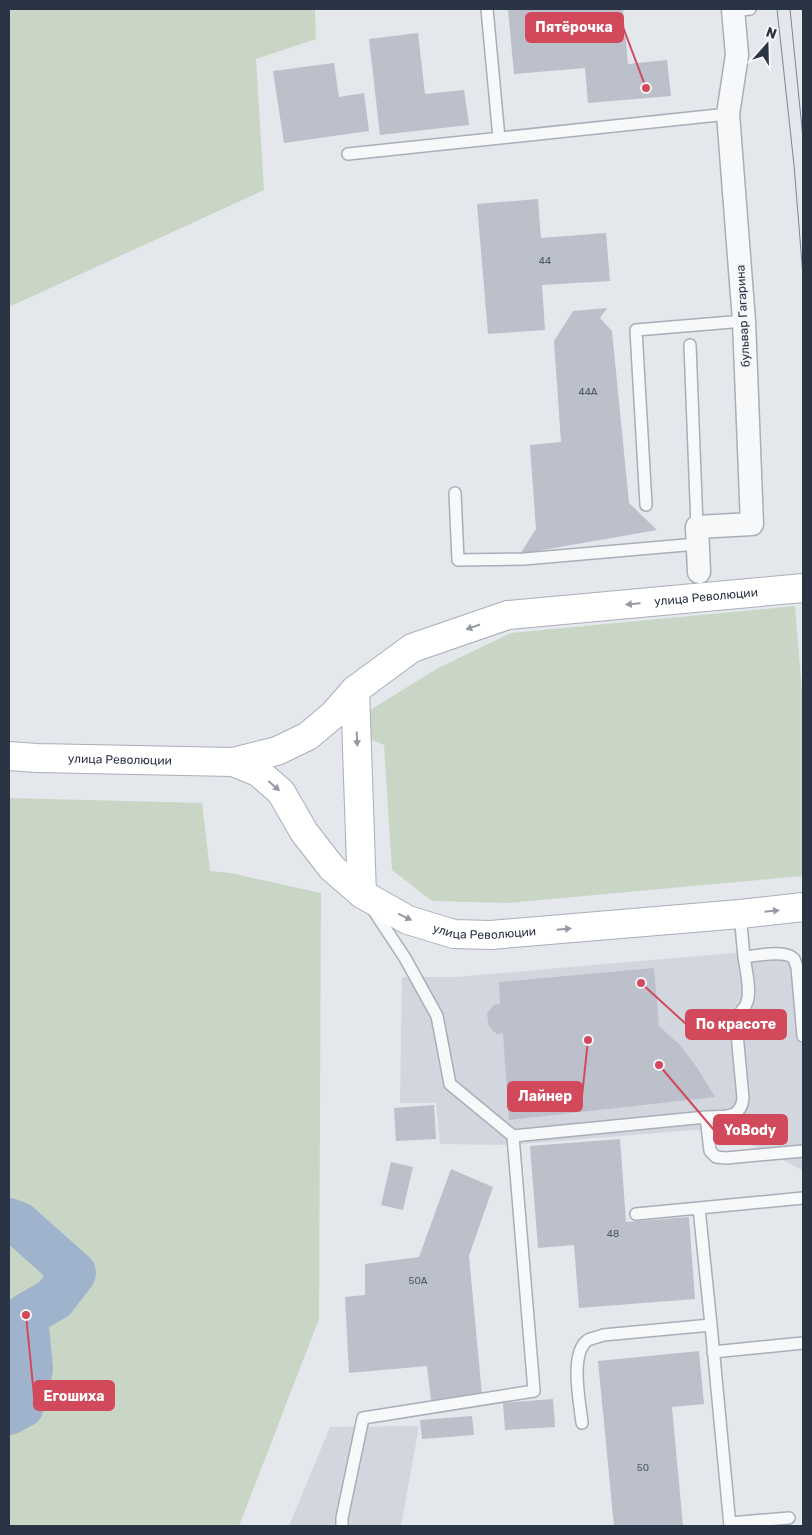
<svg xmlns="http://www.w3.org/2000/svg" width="812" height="1535" viewBox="0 0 812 1535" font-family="Rubik,sans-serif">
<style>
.built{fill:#d2d6de}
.green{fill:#c9d6c5}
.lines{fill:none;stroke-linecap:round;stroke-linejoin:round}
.river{stroke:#9fb4cc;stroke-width:44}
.building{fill:#bbc0ca}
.service-casing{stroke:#a9aeb7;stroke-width:14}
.minor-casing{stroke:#a9aeb7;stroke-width:25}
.secondary-casing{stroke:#a9aeb7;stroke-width:30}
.service{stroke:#f7f8fa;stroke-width:11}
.minor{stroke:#f7f8fa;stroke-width:22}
.secondary{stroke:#fff;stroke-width:28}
.tram{stroke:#7d8696;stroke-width:1}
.oneway{fill:#959aa2}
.labels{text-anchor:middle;stroke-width:4;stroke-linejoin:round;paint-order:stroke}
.number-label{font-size:10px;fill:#4f5766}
.street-label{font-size:12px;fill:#2b3445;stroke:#f4f6f9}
.leader{fill:none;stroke:#d1495b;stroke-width:2}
.callout-dot{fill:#d1495b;stroke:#f4f6f9;stroke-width:2}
.callout{fill:#d1495b;stroke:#d1495b;stroke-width:2}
.callout-label{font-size:14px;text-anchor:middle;font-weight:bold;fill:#fff}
</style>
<rect width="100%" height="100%" fill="#e4e7ec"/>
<!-- built -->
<path class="built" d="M777 949 803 966V1170L720 1130H694L507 1145 440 1144 436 1103H400L402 977H455Z
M419 1426 401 1526H289L330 1427Z"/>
<!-- green -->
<path class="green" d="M9 9H315L316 39 256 59 264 190 9 307Z
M795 606 803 703V876L508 903 432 901 392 870 384 745 372 740 367 712 438 668 511 633Z
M9 798 202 803 210 871 230 873 321 893 319 1319 239 1526H9Z"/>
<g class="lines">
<!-- river -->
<path class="river" d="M9 1220 19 1224 74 1273 54 1299 26 1315 31 1369 22 1406 9 1413"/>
</g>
<!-- building -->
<path class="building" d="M508 9H623L628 64 667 60 671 96 588 103 585 68 514 74Z
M418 33 425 94 464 90 469 125 380 135 369 39Z
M334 63 339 97 364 93 369 131 284 143 273 71Z
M538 199 541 238 606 233 610 281 542 285 545 330 488 334 477 204Z
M607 308 600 318 612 331 629 503 657 530 520 554 536 529 530 445 561 442 554 341 573 311Z
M654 968 659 1026 681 1046 698 1069 715 1097 509 1120 503 1033 497 1034 493 1031 489 1026 488 1021 487 1014 491 1008 494 1005 500 1004 499 982Z
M434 1105 436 1139 396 1141 394 1108Z
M620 1139 626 1222 689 1217 695 1299 579 1308 574 1245 538 1248 530 1146Z
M391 1162 413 1167 403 1210 381 1205Z
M451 1169 493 1187 469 1256 482 1395 431 1401 427 1366 349 1373 345 1297 365 1295V1264L419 1257Z
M699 1351 704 1404 672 1407 683 1526H614L598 1361Z
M553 1399 555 1427 505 1430 503 1403Z
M472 1416 474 1435 422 1439 420 1420Z"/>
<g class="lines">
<!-- service casing -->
<g class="service-casing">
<path id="service" d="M487 9 499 138
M733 11 750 9
M348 154 728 114
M690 345 697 527
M455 493 458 560 524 559 697 544
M646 505 636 330 744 321
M372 908 405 958 437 1016 450 1084 513 1136 706 1117 710 1151 716 1157 726 1158 803 1151
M740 914 744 957C756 956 786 949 794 959 795 961 796 965 797 967L803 1036
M706 1117C723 1116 741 1120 743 1098L736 1023C738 1010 744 1012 747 1002 751 991 746 969 744 957
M636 1214 699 1208
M711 1325 730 1526
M713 1352 803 1343
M582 1423C580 1403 569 1353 588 1340 592 1338 599 1337 603 1335L711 1325 699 1208 803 1198
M730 1523 789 1518
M342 1526V1518L363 1418 534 1391 513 1136"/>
</g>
<!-- minor casing -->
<g class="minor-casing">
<path id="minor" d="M699 572 697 527 752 524 744 321 728 114 737 55 733 9"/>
</g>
<!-- secondary casing -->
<g class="secondary-casing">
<g id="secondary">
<path d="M355 690 362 894"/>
<path id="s1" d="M9 756 37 758 233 762 277 751 308 736 333 715 355 690 412 648 508 615 803 588"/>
<path id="s2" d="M233 762 258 772 281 792 304 832 332 868 362 894 408 920 454 934 491 935 740 914 803 907"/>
</g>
</g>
<!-- service -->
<use href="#service" class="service"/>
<!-- minor -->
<use href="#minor" class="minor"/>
<!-- secondary -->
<use href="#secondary" class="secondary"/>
<!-- tram -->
<path class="tram" d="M777 9 794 165 803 276
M790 9 803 138"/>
</g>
<!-- one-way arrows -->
<defs><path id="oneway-solid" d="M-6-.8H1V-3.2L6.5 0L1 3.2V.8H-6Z" transform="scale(1.25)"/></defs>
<g class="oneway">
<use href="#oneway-solid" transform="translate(633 604) rotate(175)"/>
<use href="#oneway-solid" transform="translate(473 627) rotate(161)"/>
<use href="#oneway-solid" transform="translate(357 739) rotate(88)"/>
<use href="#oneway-solid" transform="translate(274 786) rotate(41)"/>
<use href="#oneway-solid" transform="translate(772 911) rotate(-6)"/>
<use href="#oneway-solid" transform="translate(405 917) rotate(26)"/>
<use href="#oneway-solid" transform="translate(564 929) rotate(-5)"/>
</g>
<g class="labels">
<!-- number labels -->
<g class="number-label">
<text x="545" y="264">44</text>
<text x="588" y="395">44А</text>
<text x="613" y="1237">48</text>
<text x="418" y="1284">50А</text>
<text x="643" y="1471">50</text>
</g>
<!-- street labels -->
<g class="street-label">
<text transform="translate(743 316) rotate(-93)" y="4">бульвар Гагарина</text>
<text dy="4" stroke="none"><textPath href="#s1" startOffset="741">улица Революции</textPath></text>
<text dy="4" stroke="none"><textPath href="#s1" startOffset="111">улица Революции</textPath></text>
<text dy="4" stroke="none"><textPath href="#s2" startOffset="320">улица Революции</textPath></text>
</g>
</g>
<!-- callouts -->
<path class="leader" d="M646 88L623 27M641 983L686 1024M588 1040L582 1096M659 1065L714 1130M26 1315L34 1396"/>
<g class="callout-dot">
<circle cx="646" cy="88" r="5"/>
<circle cx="641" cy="983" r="5"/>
<circle cx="588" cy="1040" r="5"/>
<circle cx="659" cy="1065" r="5"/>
<circle cx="26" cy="1315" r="5"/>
</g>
<g class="callout">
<rect x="526" y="13" width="97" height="29" rx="5"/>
<rect x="686" y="1010" width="100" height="29" rx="5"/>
<rect x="508" y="1082" width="74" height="29" rx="5"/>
<rect x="714" y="1115" width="73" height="29" rx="5"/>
<rect x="34" y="1381" width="80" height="29" rx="5"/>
</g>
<g class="callout-label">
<text x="574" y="32">Пятёрочка</text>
<text x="736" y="1029">По красоте</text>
<text x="545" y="1101">Лайнер</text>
<text x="750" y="1135">YoBody</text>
<text x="74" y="1401">Егошиха</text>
</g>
<!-- border -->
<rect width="812" height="1535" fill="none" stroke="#2b3445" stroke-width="20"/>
<!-- north arrow -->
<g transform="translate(767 45) rotate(20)" stroke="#f4f6f9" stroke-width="4" paint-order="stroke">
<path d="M0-4L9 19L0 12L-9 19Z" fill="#2b3445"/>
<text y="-8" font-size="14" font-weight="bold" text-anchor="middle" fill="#2b3445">N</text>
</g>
</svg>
